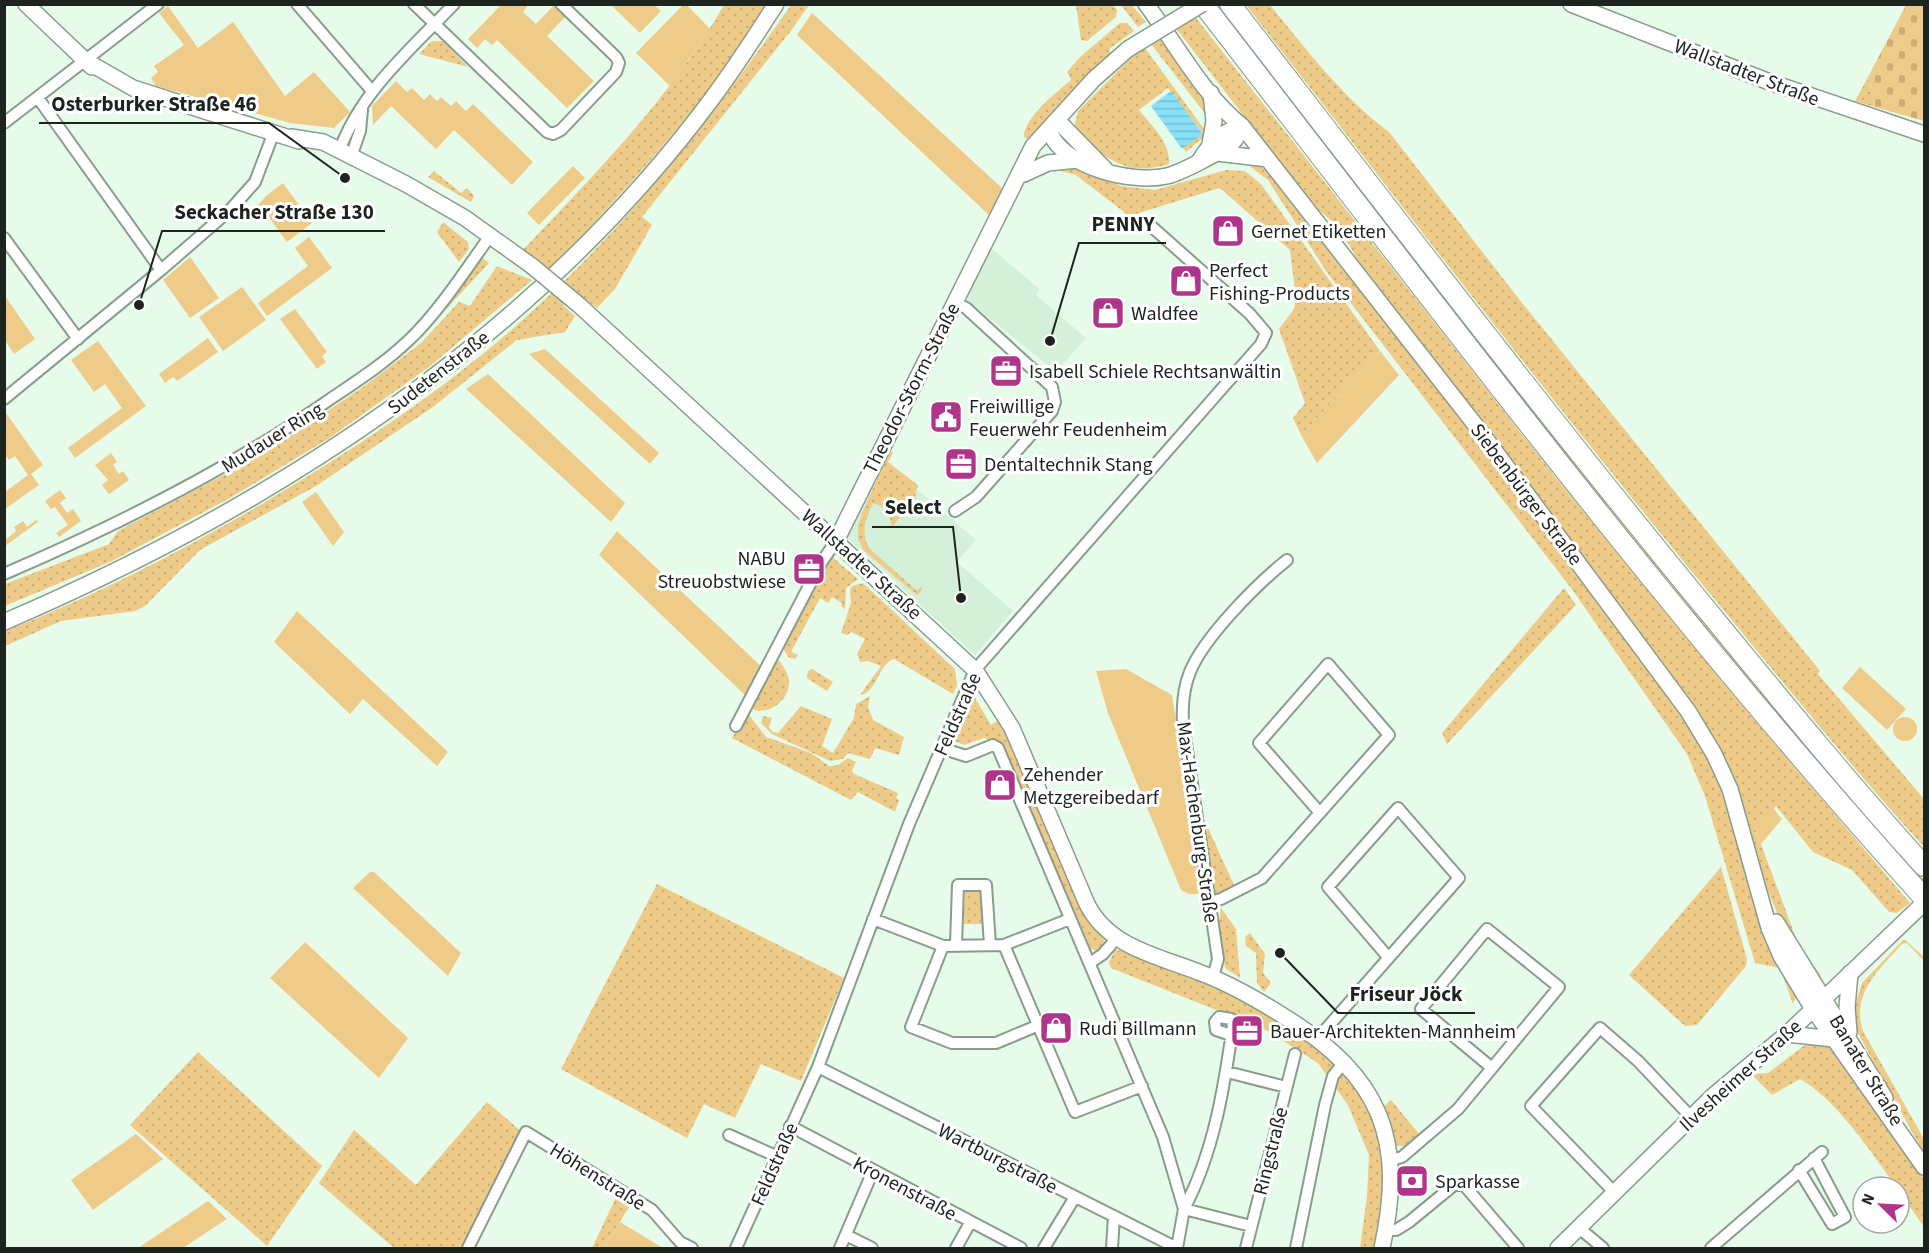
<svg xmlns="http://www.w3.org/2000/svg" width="1929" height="1253" viewBox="0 0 1929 1253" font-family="'Source Sans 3',sans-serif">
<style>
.built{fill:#d4f0d9}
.grass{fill:url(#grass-dots)}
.cemetery{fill:url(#cemetery-stones)}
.green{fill:#eecb88}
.water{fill:url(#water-rules)}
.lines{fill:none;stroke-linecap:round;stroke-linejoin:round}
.street-casing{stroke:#899d8c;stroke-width:14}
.secondary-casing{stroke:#899d8c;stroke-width:18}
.highway-casing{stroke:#899d8c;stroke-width:22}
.street{stroke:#fff;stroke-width:10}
.secondary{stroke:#fff;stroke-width:15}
.highway{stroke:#fff;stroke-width:20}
.secondary-bridge-casing{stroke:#899d8c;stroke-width:18;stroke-linecap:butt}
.secondary-bridge{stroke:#fff;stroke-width:15}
.labels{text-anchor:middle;stroke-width:6;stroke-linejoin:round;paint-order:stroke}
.street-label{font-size:20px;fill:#1d241e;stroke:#fff}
.poi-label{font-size:20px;fill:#1d241e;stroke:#fff;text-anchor:start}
.leader{fill:none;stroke:#1d241e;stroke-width:2}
.callout-dot{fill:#1d241e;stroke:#fff;stroke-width:2}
.callout-label{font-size:21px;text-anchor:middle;font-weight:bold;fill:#1d241e;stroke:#fff;stroke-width:6;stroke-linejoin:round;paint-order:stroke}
</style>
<defs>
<pattern id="grass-dots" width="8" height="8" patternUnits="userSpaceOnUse" patternTransform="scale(1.5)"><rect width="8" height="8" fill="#eecb88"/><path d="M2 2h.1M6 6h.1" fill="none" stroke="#ccae75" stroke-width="1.8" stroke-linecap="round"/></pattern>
<pattern id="cemetery-stones" width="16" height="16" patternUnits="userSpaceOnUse" patternTransform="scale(1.5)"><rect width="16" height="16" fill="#eecb88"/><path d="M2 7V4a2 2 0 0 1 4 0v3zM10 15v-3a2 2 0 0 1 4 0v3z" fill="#ccae75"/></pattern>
<pattern id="water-rules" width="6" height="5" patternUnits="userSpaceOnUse" patternTransform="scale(1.5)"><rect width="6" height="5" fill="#88e0f9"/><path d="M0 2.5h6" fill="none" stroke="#75c0d5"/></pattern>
</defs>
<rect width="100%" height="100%" fill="#e6fbe9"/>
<!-- built -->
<path class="built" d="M990 247 1040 290 1036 295 1086 338 1056 372 967 300Z
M914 487 976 540 957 562 1013 611 975 655 845 536 863 489 900 503Z"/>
<!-- grass -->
<path class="grass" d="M724 5H769C705 101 631 187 548 270L522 251C595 174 671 97 724 5Z
M791 5H809L790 32 642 217 652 225 615 289 597 308 577 293 563 305 575 316 565 332 517 340 433 407 316 486 200 550 145 606 135 611 61 621 5 646V631C94 597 179 552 262 504 351 451 440 393 518 324 623 232 711 119 791 5Z
M1076 5H1113L1117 10 1116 17 1087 41 1081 40Z
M1121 5H1132L1146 22 1138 27Z
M1179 5H1186L1557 479 1768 736 1910 903 1897 913 1889 912 1852 870 1813 852 1776 806 1755 828 1800 949 1821 975 1817 978 1782 925 1764 881 1736 789 1365 275C1354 252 1338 221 1315 208L1175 27 1189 19Z
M1215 5H1219C1446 303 1677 599 1924 880V885C1675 602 1445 303 1215 5Z
M1246 5H1270C1307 50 1342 97 1389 132L1519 299 1820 671 1818 674 1924 799V847C1857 773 1794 696 1731 619 1564 418 1406 211 1246 5Z
M1120 23H1127L1134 31 1109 49 1112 56 1031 142 1024 137C1024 117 1057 92 1071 80L1067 72 1080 57Z
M1159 37 1205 99 1207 116 1151 44Z
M432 41H443L468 67 419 54Z
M1145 48 1204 129 1205 136 1186 152 1183 148 1203 133 1168 88 1139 110C1151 125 1171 143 1169 164 1126 178 1102 157 1074 128L1078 111 1133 56Z
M1868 77 1875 107 1855 101Z
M1250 160 1269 172 1349 269 1688 720 1717 770 1798 992 1793 1004 1780 968 1755 963 1705 796 1687 754 1571 588 1326 271 1268 180 1248 165Z
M1077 167 1121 186 1155 190 1226 170 1245 171 1261 184 1380 351 1301 435 1293 418 1305 403 1279 329 1294 309 1296 299 1290 250 1220 188 1129 216 1076 175 1053 169Z
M434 171 461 193 467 188 474 196 471 202 428 177Z
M443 222 468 242 469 249 459 262 437 232Z
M481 257 489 263 436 320H433Z
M497 266 532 280 429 367 328 439 230 498 112 561 5 606V584L109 544 118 531 267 452 363 387 421 343 459 302 470 306Z
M890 450 893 453 888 462 919 486 916 490 915 501 892 527 888 509 873 503C866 519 860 531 869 548L917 591 922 586V590L917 595 863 550 858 538V526L862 513Z
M831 556 858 579 846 588 845 609 841 606 842 603 832 597 828 603 820 598 791 652 798 655 795 659 788 657 782 646Z
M863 583 955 669 957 686 953 694 894 659C877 665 878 692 860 695L881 666 868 661 860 662 857 654 865 639 851 632 847 635 841 633 851 603 850 590 852 586Z
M1564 588 1576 605 1447 744 1442 733Z
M776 657C782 664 789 673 789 683 789 701 767 717 751 708Z
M812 669 833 682 827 691 807 678 808 671Z
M870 696 868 707 873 720 904 737 899 755 875 748 870 759 848 753 843 759 830 761 772 734 761 723 763 716 772 718 769 727 773 732 778 733 801 706 832 719 822 746 833 753 854 718 856 704Z
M974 696 991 725 999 720 1008 735 1093 927 1105 938 1103 945 1098 951 1091 949 1002 745 984 738 964 745 952 740 965 707Z
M749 715 766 737 811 753 829 766 838 765 848 758 856 762 852 771 854 774 898 793 896 798 899 800 895 812 858 792 851 800 732 738 744 716Z
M1204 826 1208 828 1235 887 1220 894 1215 893 1213 886Z
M1721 867 1747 959 1746 966 1697 1025 1685 1026 1629 975Z
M657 884 844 978 801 1081 761 1064 735 1118 704 1104 687 1138 561 1069Z
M980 891 982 924H963L965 892Z
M1221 908 1236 929 1240 978 1225 968 1219 921Z
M1250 933 1265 954 1263 973 1271 983 1264 992 1257 983 1256 953 1246 946 1245 937Z
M1904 939 1924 957V961L1907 943 1902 944C1879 970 1851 993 1863 1031L1924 1139V1154L1854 1026V1009L1862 983Z
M1115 950 1124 951 1217 983 1320 1046 1346 1070 1372 1109 1388 1171 1375 1248H1360L1367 1196 1369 1155 1348 1105 1318 1063 1264 1029 1111 968 1109 962Z
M1827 1044 1842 1061 1924 1178V1227L1899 1191V1187H1896C1872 1153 1836 1099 1800 1079L1772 1095 1751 1074 1768 1073 1805 1045Z
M198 1052 322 1166 267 1246 130 1125Z
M1391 1100 1420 1135 1407 1146H1396L1383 1107Z
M487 1102 522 1132 464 1248H394L319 1183 354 1130 416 1185Z
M619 1191 633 1201 604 1247 606 1248H592Z"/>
<!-- cemetery -->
<path class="cemetery" d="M1906 5H1924V121L1875 107 1868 77Z"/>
<!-- green -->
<path class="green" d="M502 4 528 5 523 12 536 24 553 6 565 17 547 36 594 81 567 108 497 40 492 45 485 39 477 48 468 39Z
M611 5H654L661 11 640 33Z
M683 5H687L710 29 670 86 636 53Z
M168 6 198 48 233 22 285 96 314 72 350 112 334 128 290 123 156 86 151 78 158 72 154 66 184 45 159 13Z
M812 13 1004 190 990 216 797 35Z
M396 81 407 92 412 88 424 100 430 94 437 101 441 97 451 106 456 101 466 111 473 104 533 162 512 185 454 130 436 149 391 106 373 125 372 106Z
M573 166 585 178 539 225 527 213Z
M283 183 312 223 287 242 263 209 249 220 248 217 266 196Z
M309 237 332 268 267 316 258 303 308 266 295 248Z
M190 257 219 298 190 318 163 280Z
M242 287 266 320 223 351 199 317Z
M5 296 35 339 14 354 5 340Z
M295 309 327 352 322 356 326 362 317 369 280 319Z
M208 338 218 352 177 381 173 377 165 383 159 374Z
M98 341 146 406 75 458 68 448 122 408 105 384 94 392 71 360Z
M545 349 659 453 650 464 529 354Z
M1380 351 1399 375 1317 463 1301 435Z
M488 374 625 503 611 522 466 389Z
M6 413 43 465 31 474 39 485 5 509V492L28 475 15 456 9 460 5 455Z
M111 453 117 462 113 465 119 474 123 471 129 480 109 494 102 485 108 480 95 465Z
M60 490 66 498 60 503 67 513 73 509 81 521 59 537 56 533 68 525 55 507 51 509 45 501Z
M316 492 344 532 333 546 302 502Z
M36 520 38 522 5 546V540L16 531 14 527 23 521 27 527Z
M617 531 762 667 747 697 599 555Z
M297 611 448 752 437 766 363 699 350 714 274 642Z
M1860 667 1906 709 1887 730 1842 688Z
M1126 669 1172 695 1202 894H1189L1181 890 1108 713 1096 671Z
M1893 729a12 12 0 1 1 24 0a12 12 0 1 1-24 0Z
M1773 808 1782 819 1761 844 1755 827Z
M370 872H374L461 953 448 976 353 888Z
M305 942 408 1038 379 1078 270 978Z
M136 1134 163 1159 93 1210 71 1180Z
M208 1201 227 1219 183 1248H138Z
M620 1222 663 1248 604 1247Z"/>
<!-- water -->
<path class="water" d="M1171 91 1203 134 1182 149 1151 106Z"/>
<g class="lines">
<!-- street casing -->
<g class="street-casing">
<path id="street" d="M297 4 372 91
M414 4 547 132 553 134 561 130 616 72 619 63 616 57 561 4
M38 98 161 270
M4 123 158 4
M339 152C360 92 411 49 454 4
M351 157 360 131 362 110
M4 238 78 339
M954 302 966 308 1052 387 1055 402 1052 411 976 497 955 511
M4 399 161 270 230 210 255 182 274 132
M4 574C118 525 228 470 329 400 357 381 385 363 409 340 438 313 467 268 490 236
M736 726 821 563 836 541
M941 748 966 756 993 745 998 748 1163 1137 1184 1209 1177 1248
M1210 902 1221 899 1262 878 1389 735 1328 664 1259 743 1320 813
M873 919 943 946 1004 945 1070 919
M956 945 958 885H986L990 945
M1004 945 1075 1112 1142 1086
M943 946 911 1027 952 1043H996L1039 1025
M1090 963 1103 954 1116 939
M1213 977 1218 959 1183 723C1182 705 1183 689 1190 672 1204 637 1257 584 1287 560
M1231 1035 1216 1030 1215 1022 1219 1017 1231 1019 1233 1025C1224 1088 1214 1152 1184 1209L1251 1226
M1318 1038 1459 878 1398 808 1328 887 1388 957
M818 1067 1177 1248
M1227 1072 1286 1087
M790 1126 1021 1248
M729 1135 778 1157
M1391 1160 1402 1157 1458 1109 1492 1068 1421 1009 1487 929 1559 987 1492 1068
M1799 1170 1832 1224 1845 1217 1814 1158
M1614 1192 1531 1106 1600 1028 1638 1061 1691 1117
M1579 1228 1603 1248
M1386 1230H1396L1409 1222 1454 1185H1464L1518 1248
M846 1235 872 1248
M468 1248 526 1132 652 1210 680 1242 692 1248
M736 1248 818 1067 909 824 975 670 1261 344 1266 333 1250 314 1151 226
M840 1248 873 1171
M956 1248 970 1223
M1044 1248 1075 1197
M1112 1248 1114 1216
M1246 1248 1295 1054
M1296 1248 1325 1105 1333 1076 1344 1062
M1711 1248 1822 1152"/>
</g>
<!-- secondary casing -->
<g class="secondary-casing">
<path id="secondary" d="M26 4 92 67
M1146 4C1177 45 1202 94 1242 126L1480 431 1688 711 1714 754 1730 789 1769 928 1781 956 1813 1009 1924 1167
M1571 4 1767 81 1924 134
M86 61 133 88 299 141
M1057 120 1105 169
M1049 130C1061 167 1132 184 1167 176 1180 173 1223 151 1233 142 1237 138 1240 131 1242 126
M291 137 323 142 406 184 465 218 532 266
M1210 144 1214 121 1211 93
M1217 153 1268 159
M1200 160C1211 142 1222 132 1242 126
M1024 174 1048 163 1077 160
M579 305 975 670 1012 728 1087 904C1109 948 1159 956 1201 973 1231 984 1258 1000 1285 1017 1381 1077 1406 1139 1382 1248
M836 541 1033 146 1094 79 1128 49
M4 622C276 505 532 340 711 100 734 69 755 37 776 4
M1776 922 1885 1098
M1849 1032 1847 1007 1850 973
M1787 1034 1834 1039
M1558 1248 1713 1096 1787 1034 1924 903"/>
</g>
<!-- highway casing -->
<g class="highway-casing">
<path id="highway" d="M1203 4C1437 307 1668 614 1924 898
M1230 4C1390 211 1549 419 1716 621 1784 704 1852 787 1924 866"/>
</g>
<!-- street -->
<use href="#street" class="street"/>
<!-- secondary -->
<use href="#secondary" class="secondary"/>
<!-- highway -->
<use href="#highway" class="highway"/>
<!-- secondary-bridge casing -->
<g class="secondary-bridge-casing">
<path id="secondary-bridge" d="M1128 49 1202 4
M532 266 579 305"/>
</g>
<!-- secondary-bridge -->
<use href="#secondary-bridge" class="secondary-bridge"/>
</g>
<!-- icons -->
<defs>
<g id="shop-square" transform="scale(1.725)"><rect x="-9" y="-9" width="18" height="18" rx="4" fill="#ae358a" stroke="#fff"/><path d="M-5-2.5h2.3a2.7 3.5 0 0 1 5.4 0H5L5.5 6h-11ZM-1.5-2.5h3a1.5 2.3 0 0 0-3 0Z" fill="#fff"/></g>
<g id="office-square" transform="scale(1.725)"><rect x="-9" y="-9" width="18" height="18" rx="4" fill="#ae358a" stroke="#fff"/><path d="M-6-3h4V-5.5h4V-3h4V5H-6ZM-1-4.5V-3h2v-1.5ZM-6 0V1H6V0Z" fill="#fff"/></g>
<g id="civic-square" transform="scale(1.725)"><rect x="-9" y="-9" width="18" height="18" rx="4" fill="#ae358a" stroke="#fff"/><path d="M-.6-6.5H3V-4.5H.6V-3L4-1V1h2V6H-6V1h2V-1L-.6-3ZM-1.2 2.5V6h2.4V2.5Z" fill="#fff"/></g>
<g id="bank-square" transform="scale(1.725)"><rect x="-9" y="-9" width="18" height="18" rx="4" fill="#ae358a" stroke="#fff"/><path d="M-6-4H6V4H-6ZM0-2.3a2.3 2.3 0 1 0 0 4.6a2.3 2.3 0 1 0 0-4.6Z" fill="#fff"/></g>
</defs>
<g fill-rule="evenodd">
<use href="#shop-square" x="1228" y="231"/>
<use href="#shop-square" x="1186" y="281"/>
<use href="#shop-square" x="1108" y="313"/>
<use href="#office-square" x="1006" y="371"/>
<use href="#civic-square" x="946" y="417"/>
<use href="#office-square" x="961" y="464"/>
<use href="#office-square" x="809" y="569"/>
<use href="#shop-square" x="1000" y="785"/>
<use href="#shop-square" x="1056" y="1028"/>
<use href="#office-square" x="1247" y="1031"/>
<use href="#bank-square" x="1412" y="1181"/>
</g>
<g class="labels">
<!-- street labels -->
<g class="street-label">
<text transform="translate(1747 72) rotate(21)" y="7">Wallstadter Straße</text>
<text transform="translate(438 372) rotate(-38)" y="7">Sudetenstraße</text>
<text transform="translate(911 388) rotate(-63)" y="7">Theodor-Storm-Straße</text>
<text transform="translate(272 437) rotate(-32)" y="7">Mudauer Ring</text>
<text transform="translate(1527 494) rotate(53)" y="7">Siebenbürger Straße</text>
<text transform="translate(862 564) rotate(42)" y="7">Wallstadter Straße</text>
<text transform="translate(957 714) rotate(-66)" y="7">Feldstraße</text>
<text transform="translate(1198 822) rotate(82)" y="7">Max-Hachenburg-Straße</text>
<text transform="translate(1867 1070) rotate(59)" y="7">Banater Straße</text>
<text transform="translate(1740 1075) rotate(-42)" y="7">Ilvesheimer Straße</text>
<text transform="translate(1270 1151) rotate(-76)" y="7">Ringstraße</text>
<text transform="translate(998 1158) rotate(27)" y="7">Wartburgstraße</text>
<text transform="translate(774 1164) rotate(-66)" y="7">Feldstraße</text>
<text transform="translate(598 1176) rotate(32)" y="7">Höhenstraße</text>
<text transform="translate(905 1188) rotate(28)" y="7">Kronenstraße</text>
</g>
<!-- poi labels -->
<g class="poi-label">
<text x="1251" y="238">Gernet Etiketten</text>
<text x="1209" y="277">Perfect<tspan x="1209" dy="23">Fishing-Products</tspan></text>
<text x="1131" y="320">Waldfee</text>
<text x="1029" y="378">Isabell Schiele Rechtsanwältin</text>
<text x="969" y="413">Freiwillige<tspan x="969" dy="23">Feuerwehr Feudenheim</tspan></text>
<text x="984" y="471">Dentaltechnik Stang</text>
<text x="786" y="565" text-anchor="end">NABU<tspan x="786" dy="23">Streuobstwiese</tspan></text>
<text x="1023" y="781">Zehender<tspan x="1023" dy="23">Metzgereibedarf</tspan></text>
<text x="1079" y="1035">Rudi Billmann</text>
<text x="1270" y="1038">Bauer-Architekten-Mannheim</text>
<text x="1435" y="1188">Sparkasse</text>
</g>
</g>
<!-- callouts -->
<path class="leader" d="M345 178L269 123H39M139 305L162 231H385M1050 341L1079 243H1166M961 598L953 527H872M1280 953L1338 1013H1475"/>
<g class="callout-dot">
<circle cx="345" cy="178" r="6"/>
<circle cx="139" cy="305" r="6"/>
<circle cx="1050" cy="341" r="6"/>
<circle cx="961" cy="598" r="6"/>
<circle cx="1280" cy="953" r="6"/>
</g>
<g class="callout-label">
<text x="154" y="111">Osterburker Straße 46</text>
<text x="274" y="219">Seckacher Straße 130</text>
<text x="1123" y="231">PENNY</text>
<text x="913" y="514">Select</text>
<text x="1406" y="1001">Friseur Jöck</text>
</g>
<!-- border -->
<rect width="1929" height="1253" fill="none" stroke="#1d241e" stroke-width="12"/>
<!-- north arrow -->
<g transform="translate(1881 1205) rotate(294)"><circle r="28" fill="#ffffff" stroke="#a5a7a5" stroke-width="1.5"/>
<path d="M0-4.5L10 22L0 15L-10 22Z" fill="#ae358a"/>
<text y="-9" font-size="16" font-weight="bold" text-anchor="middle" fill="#1d241e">N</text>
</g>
</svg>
